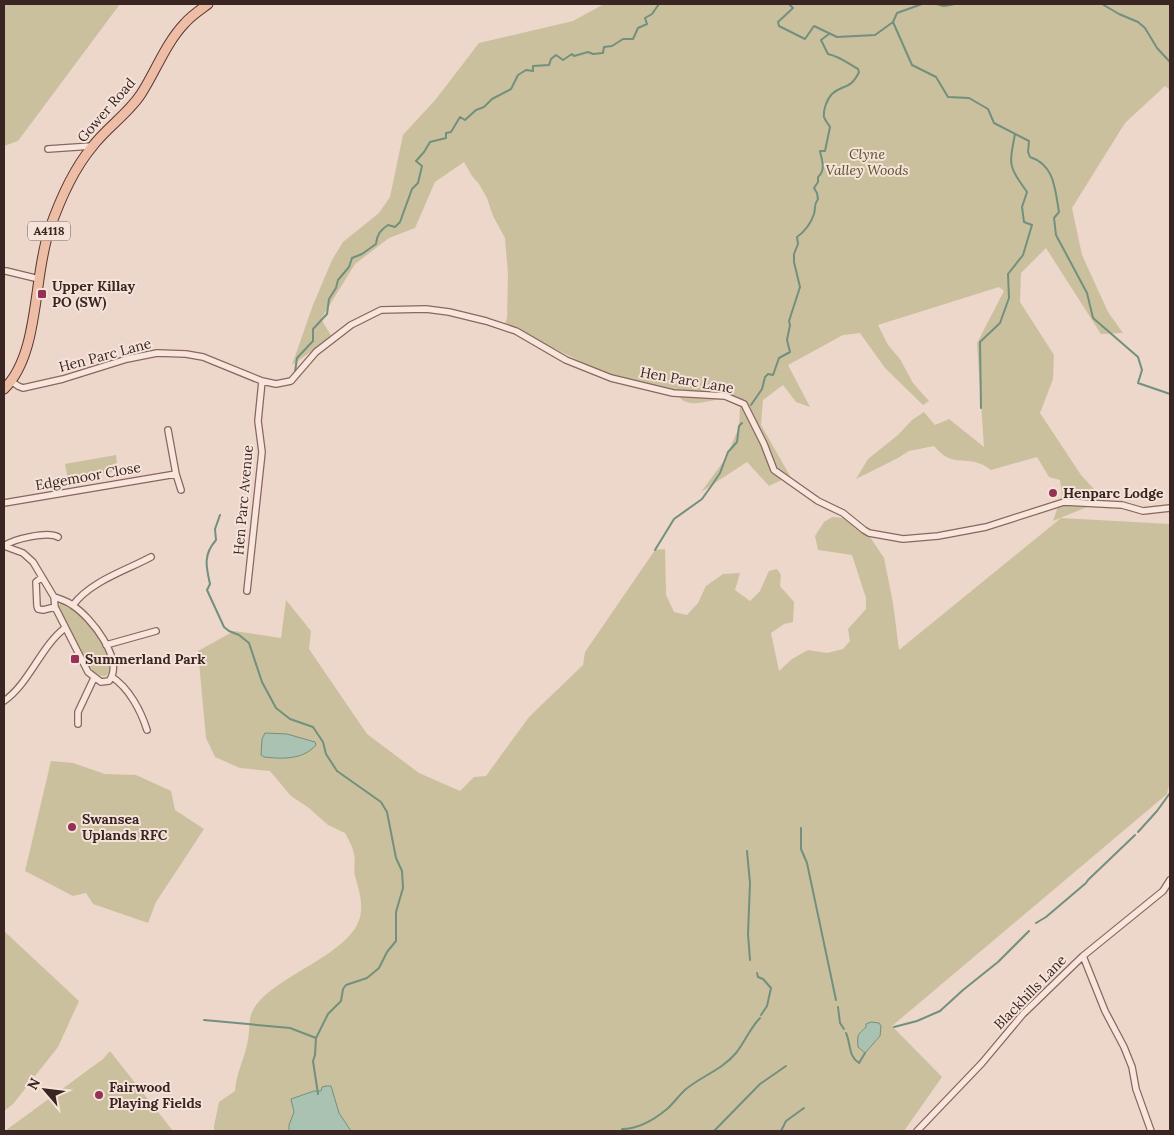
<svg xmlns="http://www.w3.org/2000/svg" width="1174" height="1135" viewBox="0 0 1174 1135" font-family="Lora,serif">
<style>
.green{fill:#cbc09e}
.water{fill:#aac2b2;stroke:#71907d}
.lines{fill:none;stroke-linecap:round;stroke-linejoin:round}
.stream{stroke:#71907d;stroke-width:2}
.minor-casing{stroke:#89665f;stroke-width:8}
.primary-casing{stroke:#573633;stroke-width:11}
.minor{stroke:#f8e6dd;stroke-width:5.5}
.primary{stroke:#edbda5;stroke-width:9}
.poi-dot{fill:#953256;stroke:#f5e3d9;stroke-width:2}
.labels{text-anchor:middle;stroke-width:4;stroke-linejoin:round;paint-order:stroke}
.shield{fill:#f5e3d9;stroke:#725e59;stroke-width:1}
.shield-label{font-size:12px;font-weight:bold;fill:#3a2522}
.street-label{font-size:14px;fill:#3a2522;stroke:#f5e3d9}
.park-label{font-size:14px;font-style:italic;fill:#565129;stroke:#f5e3d9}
.poi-label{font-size:14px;font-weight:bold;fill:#3a2522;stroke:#f5e3d9;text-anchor:start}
</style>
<rect width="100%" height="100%" fill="#edd6ca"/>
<!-- green -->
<path class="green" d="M4 4H120L18 141 4 146Z
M604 4H1170V90L1165 86 1125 123 1072 208 1082 255 1108 312 1123 333 1101 334 1046 248 1021 273 1020 302 1054 355 1053 379 1040 413 1081 475 1104 500 1053 521 1062 495 1060 480 1049 477 1037 457 991 470C988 468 984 465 981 464 961 456 953 468 934 446L909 451 898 458 856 479 868 459 898 435 912 420 924 412 935 425 949 419 984 447 977 343 1004 291 999 287 878 325 888 345 900 359 913 383 929 401 923 405 885 368 860 333 843 335 788 365 810 407 796 402 783 385 763 400 761 425 790 476 769 486 747 462 701 492 726 458 739 427 740 407C736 405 730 401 726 400 711 397 692 411 679 397H702L706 393 662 388 602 372 505 324 507 318 508 274 505 238 493 216 487 198 479 184 472 176 464 162 435 182 415 228 389 238 355 264 321 319 332 337 292 365 313 305 332 260 343 242 379 213 390 197 403 135 436 99 479 43 573 21Z
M116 455 118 471 68 480 65 464Z
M832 517 845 518 870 537 884 558 893 603 899 650 1061 518 1170 524V781L1167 794 892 1026 942 1077 904 1131H351L339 1113 331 1087 321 1091H314L305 1094 289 1125V1131H214V1126L219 1102 235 1091C236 1073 245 1058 248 1040 250 1031 248 1019 253 1010 273 974 360 953 361 910 362 899 358 887 355 876 353 869 356 861 354 854 353 847 348 839 345 833L328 825 309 808 291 796 270 771 240 768 215 757 206 738 198 651 234 631 281 638 286 600 311 631 309 649 367 734 419 773 460 791 474 777 486 776 529 717 583 665 585 652 655 550 665 549 666 595 674 612 687 615 698 603 706 586 723 574 740 573 735 590 750 601 760 591 769 571 777 569 781 575 780 586 794 602 793 622 784 624 771 633 779 671 792 659 808 650 827 653 843 649 850 641 848 629 866 609V598L852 555 818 550 815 536 824 522Z
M61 602C82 607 107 645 109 665 111 684 94 675 87 664L58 607Z
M51 761 73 763 105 774 136 775 171 791 175 810 204 829 156 902 148 923 93 904 86 893 73 896 25 871Z
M4 931 79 1001 58 1047 13 1104 4 1111Z
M110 1051 173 1131H5L103 1059Z"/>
<!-- water -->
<path class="water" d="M265 733 287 734 315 742 316 745C303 760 282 759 264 757L261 755 262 739Z
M871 1022 879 1023 881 1026 880 1036 865 1053 858 1047C857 1033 858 1035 866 1027V1024Z
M326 1086H331L339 1113 351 1131H289V1125L294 1112 291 1099 314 1091H321L322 1087Z"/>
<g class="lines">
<!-- stream -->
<path class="stream" d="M789 4 793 8 778 22 779 26 805 39 814 26 837 37 875 35 893 22 897 13 922 4
M936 4 944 6 955 4
M1102 4 1119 14 1138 22 1145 28 1157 48 1170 62
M893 22 912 65 936 77 948 97 969 98 988 109 994 123 1029 141 1028 152 1030 157C1055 165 1055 190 1059 212L1054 218 1056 235 1087 293 1093 318 1138 357 1142 370 1138 383 1170 394
M295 372 297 358 313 341V329L327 314 329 299 336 288 338 280 349 267 352 258 362 254 376 244C377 235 380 230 388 225L395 227 400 222 412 189 418 183 422 166 416 161 424 152 430 142 446 138V133L451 132 460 117 465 120 476 110 484 107 492 99 511 89 518 75 526 70 533 71V66L549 65 551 59 556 55 563 60 572 54 574 56 588 52 593 54 603 53 604 47 612 46 623 39H633L638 28 647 24 645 18 652 14 659 4
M751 405 762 389 765 377 768 374 773 375 779 358 790 352 787 340 790 325 789 321 800 287 794 262V254L798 244 797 237C804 232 811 223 814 214 816 208 813 206 818 199L817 193 814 188 818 182V177C826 170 822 161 820 151H825L830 127C828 124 825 120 824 117 823 110 827 99 832 94 842 84 850 91 859 72L858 69C847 63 841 57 828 54L821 40 829 34
M981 408 980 342 1000 323 1009 298 1008 274 1023 255 1032 225 1024 222 1022 207 1027 192C1008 165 1009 166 1015 134
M220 515 215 529 216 540C203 555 206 566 210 584L207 590 224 627 229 631 239 635 249 643 262 682 276 708 290 719 313 727 323 742 326 754 337 771 381 802 387 812 396 858 402 871 403 888 396 912V941L387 952 379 968 367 978 346 985 343 989 341 1001 328 1014 316 1038 315 1055 313 1061 318 1094
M655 550 674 519 702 499 712 485 720 473 728 452 737 442 739 426 742 423
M801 828V849L807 863 836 1000
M1138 832 1157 811 1170 793
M747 851 750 883 748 934 750 960
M1036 923 1046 917 1086 883 1088 880 1135 835
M757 973 758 977 763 979 771 988 767 1006 761 1015
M838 1007 840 1023 844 1029
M204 1020 290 1028 316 1038
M894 1027 917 1021 940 1011 963 990 998 962 1029 931
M846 1033C851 1044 848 1056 859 1063L865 1053
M622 1129C638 1129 655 1119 667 1109 674 1103 679 1095 686 1089 702 1076 723 1069 736 1053 745 1042 750 1028 760 1018
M714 1131 760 1084 786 1066
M781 1131 786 1121 804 1108"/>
<!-- minor casing -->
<g class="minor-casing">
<path id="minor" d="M48 149 92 146
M6 271 39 279
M11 381 18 386 23 388 63 379 127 359 157 353 186 354 203 357 262 381 276 384 291 381 316 352 351 325 381 310 426 309 449 312 486 321 516 331 566 360 611 378 673 393 725 396 744 404 764 444 774 470 818 501 843 513 864 530 869 533 903 539 938 536 986 527 1064 502 1122 505 1143 511 1170 508
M168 430 176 474 181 490
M4 503 176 474
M4 546 23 553 33 562 54 597 55 607 88 672 101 682 109 681C125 660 91 617 72 605 67 601 60 599 54 597
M4 546C13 539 48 531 58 537
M42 577 36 582 37 606 38 609 43 610 55 607
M247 591 262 452 258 421 262 381
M73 605C91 581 125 571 151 557
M106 645 156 631
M112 677C129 688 141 711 147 730
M4 701C29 684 41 646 65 628
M78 724V712L94 678
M1083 956 1105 1011 1124 1047 1132 1067 1136 1089 1151 1131
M917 1131 982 1063 1023 1014 1083 956 1163 891 1170 880"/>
</g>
<!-- primary casing -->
<g class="primary-casing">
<path id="primary" d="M4 389C40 354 33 277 49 231 59 202 72 171 92 147 106 128 128 114 141 94 156 71 165 44 185 23 191 16 200 10 208 4"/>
</g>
<!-- minor -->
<use href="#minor" class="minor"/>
<!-- primary -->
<use href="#primary" class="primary"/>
</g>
<!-- markers -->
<g class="poi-dot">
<rect x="37" y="289" width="10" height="10" rx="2.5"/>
<circle cx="1053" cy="493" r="5"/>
<rect x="70" y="654" width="10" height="10" rx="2.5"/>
<circle cx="72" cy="827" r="5"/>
<circle cx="99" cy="1095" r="5"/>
</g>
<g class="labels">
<!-- shield labels -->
<rect class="shield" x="28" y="221.5" width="42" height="19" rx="4"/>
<g class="shield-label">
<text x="49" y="235">A4118</text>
</g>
<!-- street labels -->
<g class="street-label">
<text transform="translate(106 110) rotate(-49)" y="5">Gower Road</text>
<text transform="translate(105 355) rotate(-15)" y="5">Hen Parc Lane</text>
<text transform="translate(687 380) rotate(10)" y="5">Hen Parc Lane</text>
<text transform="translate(88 476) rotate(-10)" y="5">Edgemoor Close</text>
<text transform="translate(243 500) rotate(-85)" y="5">Hen Parc Avenue</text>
<text transform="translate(1030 992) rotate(-46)" y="5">Blackhills Lane</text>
</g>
<!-- park labels -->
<g class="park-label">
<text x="867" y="159">Clyne<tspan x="867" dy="16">Valley Woods</tspan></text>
</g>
<!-- poi labels -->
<g class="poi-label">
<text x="52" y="291">Upper Killay<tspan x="52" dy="16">PO (SW)</tspan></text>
<text x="1063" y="498">Henparc Lodge</text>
<text x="85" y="664">Summerland Park</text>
<text x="82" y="824">Swansea<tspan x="82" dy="16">Uplands RFC</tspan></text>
<text x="109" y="1092">Fairwood<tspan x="109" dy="16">Playing Fields</tspan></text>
</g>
</g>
<!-- border -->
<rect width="1174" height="1135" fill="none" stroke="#3a2522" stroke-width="10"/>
<!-- north arrow -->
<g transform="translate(45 1090) rotate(298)" stroke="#f5e3d9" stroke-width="4" paint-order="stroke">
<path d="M0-4L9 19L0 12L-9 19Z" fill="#3a2522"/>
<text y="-8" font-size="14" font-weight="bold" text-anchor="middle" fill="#3a2522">N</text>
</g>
</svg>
